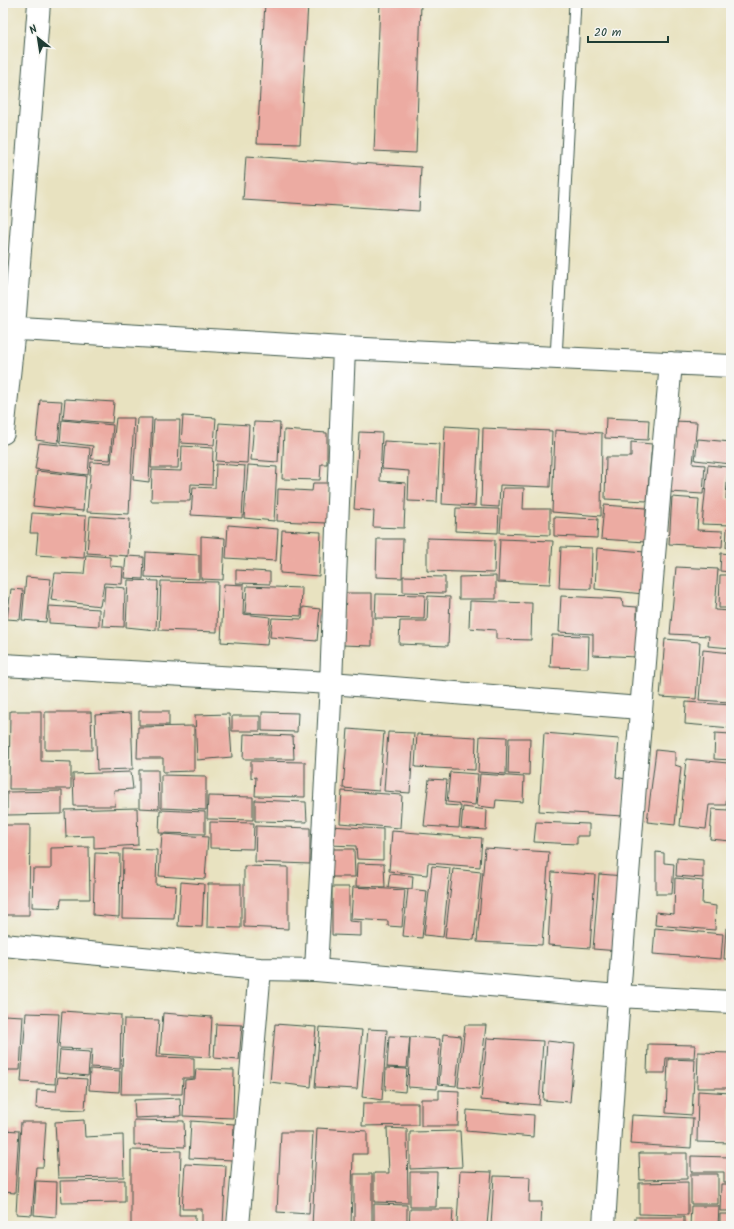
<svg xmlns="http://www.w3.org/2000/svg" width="734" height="1229" viewBox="0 0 734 1229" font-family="Kalam,sans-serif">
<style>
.building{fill:#ecaba2}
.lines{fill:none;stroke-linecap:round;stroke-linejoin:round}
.service-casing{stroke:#3d5649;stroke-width:13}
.minor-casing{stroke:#3d5649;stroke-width:24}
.service{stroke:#fff;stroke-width:11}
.minor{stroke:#fff;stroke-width:22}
</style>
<rect width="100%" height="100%" fill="#f6f6f2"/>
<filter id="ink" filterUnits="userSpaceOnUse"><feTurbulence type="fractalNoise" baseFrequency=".025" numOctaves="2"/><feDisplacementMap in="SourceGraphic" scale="8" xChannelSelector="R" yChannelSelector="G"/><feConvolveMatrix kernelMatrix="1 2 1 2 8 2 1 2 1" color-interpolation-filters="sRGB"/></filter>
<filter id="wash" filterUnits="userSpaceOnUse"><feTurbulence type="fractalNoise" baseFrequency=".012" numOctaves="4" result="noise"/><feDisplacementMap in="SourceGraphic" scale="16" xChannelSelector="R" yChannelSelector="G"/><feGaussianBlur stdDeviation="0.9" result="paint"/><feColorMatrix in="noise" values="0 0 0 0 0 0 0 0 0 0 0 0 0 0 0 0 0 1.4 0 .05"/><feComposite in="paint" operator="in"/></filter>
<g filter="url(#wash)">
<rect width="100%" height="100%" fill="#e8e2c0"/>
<g id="blocks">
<!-- building -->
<path class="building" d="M265 3H308L300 144 257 143Z
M380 3H421L416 153 374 151Z
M246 156 421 167 419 211 243 200Z
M65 399 114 402 112 423 63 419Z
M40 400 62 401 58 443 36 440Z
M183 416 216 418 214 445 181 443Z
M116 418H134L129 514 87 512 91 462 111 463Z
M137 418H152L149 482 133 480Z
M606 418 649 420 648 440 605 438Z
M62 420 113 425 110 460 91 459 93 446 60 442Z
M154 420H180L178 468H151Z
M674 421 697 422 693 464 705 465 703 494 669 492Z
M254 422 280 423 278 462 251 460Z
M219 423 249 425 247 463 216 461Z
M445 426 479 428 475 506 442 504Z
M483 428 552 431 550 487 500 485 499 507 481 506Z
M284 430 327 433V464H321L320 480 282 479Z
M555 430 602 433 601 516 552 512Z
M359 432 382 433 380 481 406 483 404 528 373 527 374 511 354 509Z
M698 439 731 442V464L695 460Z
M384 441 440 444 437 502 408 501 409 471 382 469Z
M631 442 652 444 647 501 605 499 606 457H631Z
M39 443 90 448 88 475 35 469Z
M182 446 213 448 212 485 191 484 190 501H151L152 470 181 471Z
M216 464 245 466 242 518 191 515 193 487 215 488Z
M248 465 277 467 274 521 244 518Z
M708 465 728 467 726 499H731V525L702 524Z
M37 471 86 476 83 511 33 506Z
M730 473H731V496L728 495Z
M313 483H328L327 523 277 521 278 489 312 491Z
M503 488H524L523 509H550V535L500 533Z
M672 497 699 499 697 530 723 531 722 547 669 544Z
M604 505 646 508 645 542 601 539Z
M456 508 499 509 498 533 455 531Z
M32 513 86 516 84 558 36 555 38 533H30Z
M90 516 130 519 128 556 87 553Z
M554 517 598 519 597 538 554 536Z
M228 525 278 529 276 561 226 558Z
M727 528 731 529V548H726Z
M282 530 321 532 319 576 280 573Z
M201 536 225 538 223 580 201 579Z
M427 538 495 540 494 573 427 571Z
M377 539H403L402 578 376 577Z
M500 539 553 541 550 584 498 582Z
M561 547 592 548 591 589 559 588Z
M597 548 645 552 643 594 595 589Z
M146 552 199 555V579L145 577Z
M721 553 731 554V572L720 571Z
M86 555 110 557V566L123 567 122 584 104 583 100 606 51 600 55 573 84 574Z
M126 556 144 557 143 579 124 578Z
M676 567 718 569 715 610 731 611V648L708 646 709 636 670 634Z
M236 570 270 572V584L236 583Z
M720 575H731V608H719Z
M403 576 445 577V593L403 592Z
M496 576V599H459V577Z
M26 577 51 579 46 622 22 620Z
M128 580 158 581 156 630 126 627Z
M161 581 218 582 217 632 159 630Z
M224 584 244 585 243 614 270 617 267 645 221 642Z
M105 586 125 588 124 627 102 626Z
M247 586 302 588 301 616 245 613Z
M11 589 23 590 20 620 7 619Z
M343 593H372V646L342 645Z
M376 594 425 595 424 619 375 618Z
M428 596 450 597 448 646 399 644 400 621H427Z
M561 596 622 599 623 606 637 607V657L593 655V634L559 632Z
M470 601 532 603 531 640 496 639V630L469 628Z
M49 606 99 609V626L49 623Z
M303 607 320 609 317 641 270 637 272 618 302 619Z
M552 635 589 636 588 668 550 667Z
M665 639 700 642 696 699 660 697Z
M703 650 731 653 730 702 699 700Z
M686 702 731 705V728L685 724Z
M10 711H41V761L71 762V789H9Z
M139 711H169V725H139Z
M45 712H91L92 750H45Z
M262 712 298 713 297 732 262 731Z
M131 713 133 769 97 770 95 715Z
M229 714 232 757 197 760 195 715Z
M232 716H260V731H232Z
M194 726V771L163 772V758H137L138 727Z
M348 729 384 732 379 791 343 788Z
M388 732 414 733 410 793 384 791Z
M544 733 619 739 616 777 625 779 623 816 539 811Z
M715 733 731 734V760L714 759Z
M244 734 293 736 294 759H243Z
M417 734 476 737 475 770 415 767Z
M480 736 507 737 506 774 478 772Z
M509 738H530L529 775 508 774Z
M656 750 675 752V765L681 767 675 825 647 822Z
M686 759 728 763 726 805H709L706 829 680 826Z
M251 761 305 762V797L255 796 256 777 251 778Z
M139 770H158L159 809 139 808Z
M131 772 133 789 114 790 115 806H74L73 774Z
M450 772 478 774 475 805 447 802Z
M480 774 524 777 523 802 496 800 495 808 477 806Z
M161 775 206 776V810L161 808Z
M429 779 447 780 445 805 461 806 459 828 424 826Z
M62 791V814L7 815V792Z
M342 791 402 795 400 828 340 823Z
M208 796 253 797V820L207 819Z
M255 800 306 802 307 822 255 821Z
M728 803H731V841L710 839 712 809 728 810Z
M463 807 487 810 486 830 461 828Z
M137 808 138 845 94 848V836L66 837 65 810Z
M160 810 205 812V834L159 833Z
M210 822 254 823 253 849 210 848Z
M536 822 589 824V836H577V844L534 842Z
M5 825H30L29 915H3Z
M256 826 310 828V864L255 862Z
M329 826 383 829V860L357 859 356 846 329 845Z
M392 831 482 838 480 867 428 863 427 875 389 871Z
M162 834 208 837 205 879 159 876Z
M89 847 90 899H61L60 908 32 907 33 869H51V848Z
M485 848 549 852 542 945 477 942Z
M123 849 157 850 156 885 176 886 174 919 122 918Z
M329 849H354L355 877H329Z
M656 852 664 853V863L674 864 672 894H656Z
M95 853 120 854 119 917 93 915Z
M677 858 703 860V878L676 876Z
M357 863 384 864 385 887 356 886Z
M244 866 288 867V929L244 927Z
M432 866 450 868 443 937 424 935Z
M453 869 481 872 474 940 445 938Z
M552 872 595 875 590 948 548 945Z
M390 874 413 876 412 889 388 887Z
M599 874 624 876 619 951 593 949Z
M675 878 703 881 702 904 716 906 715 930 655 925 656 912 674 914Z
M181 882 204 884 202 927 178 926Z
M208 884H241V928L207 927Z
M332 887H349V921L361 922V936L332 935Z
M353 887 405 890 402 927 388 926V921L351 919Z
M408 889 427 891 422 938 403 936Z
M655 928 723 934 721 959 653 954Z
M726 928 731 929V959H724Z
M62 1011 121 1015 120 1069 91 1067 92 1049 59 1048Z
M26 1013 59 1014 55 1084 21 1082Z
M163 1013 212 1017 210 1057 160 1054Z
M3 1015 23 1016 20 1070H3Z
M124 1019 159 1020 156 1057 194 1058V1078H183L182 1094H121Z
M216 1024 242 1025 239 1060 214 1058Z
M275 1024 316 1027 311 1087 270 1082Z
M465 1025H486L479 1089 458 1087Z
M320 1027 362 1030 357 1089 315 1087Z
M368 1029 387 1030 382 1100 362 1097Z
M443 1034 461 1036 456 1086 439 1084Z
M389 1036 410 1037 407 1068 387 1067Z
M410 1037 440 1039 437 1089 408 1087Z
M487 1038 543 1041 539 1105 481 1100Z
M547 1041 575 1044 570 1102 543 1100Z
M648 1044 695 1045 694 1058H666L665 1073H647Z
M60 1050 90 1052 88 1076 58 1073Z
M698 1052 731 1053V1088H697Z
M668 1059 695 1060 692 1115 666 1113Z
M386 1068 407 1069 405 1092 385 1090Z
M90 1069 120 1071 119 1092 89 1090Z
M196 1069 234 1070 233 1118 183 1116 185 1080 195 1079Z
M58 1077 87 1079 85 1110 36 1108 37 1090 56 1091Z
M439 1090 459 1091 458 1126H421V1099H439Z
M698 1091 731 1093V1143L697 1142Z
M180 1098 181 1116 135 1118 134 1100Z
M363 1103H418V1125L362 1126Z
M467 1110 534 1115 533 1137 466 1131Z
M632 1115 693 1118 691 1148 630 1144Z
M84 1120 85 1137 123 1135 124 1177 58 1178 55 1122Z
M134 1120 184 1121 185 1147 134 1145Z
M191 1121 234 1124 233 1160 189 1158Z
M21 1122H46L43 1167H36L32 1215 16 1214Z
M317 1128 367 1131V1154H353L351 1226H312Z
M387 1128 407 1129 408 1203 374 1202V1173H389Z
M3 1130 19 1131 15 1193 3 1192Z
M460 1131 462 1167 410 1169V1132Z
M281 1132H313L309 1214 277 1212Z
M131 1150 181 1151 179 1215H195V1226H131Z
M639 1153H687V1179L640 1180Z
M691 1156 731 1157V1182H724V1172H691Z
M185 1164 226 1166 223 1225H202V1209H182Z
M460 1171 492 1172 487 1225 457 1223Z
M410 1172H437L436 1207H410Z
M354 1174H372V1226H354Z
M691 1174H718V1204H691Z
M494 1176 530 1177 529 1202H542L541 1226 491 1225Z
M125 1180V1202L61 1203 60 1181Z
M36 1181 57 1182 56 1217 34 1215Z
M688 1182V1215L639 1214V1183Z
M721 1184H731V1211H720Z
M374 1204 407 1205V1226H374Z
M691 1206H719L718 1226H690Z
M410 1209H453L452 1226H409Z
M720 1214H731V1226H720Z
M635 1217H684V1226H635Z"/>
</g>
</g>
<g filter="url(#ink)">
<use href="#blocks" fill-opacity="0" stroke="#3d5649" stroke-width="1"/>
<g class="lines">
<!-- service casing -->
<g class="service-casing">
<path id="service" d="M556 358 575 3"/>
</g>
<!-- minor casing -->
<g class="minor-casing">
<path id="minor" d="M3 328 344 348 731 366
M3 433 14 328 39 3
M3 665 331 683 640 708
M3 945 260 969 316 970 618 996 731 1002
M316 970 331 683 344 348
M238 1226 260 969
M604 1226C621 938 645 651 671 363"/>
</g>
<!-- service -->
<use href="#service" class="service"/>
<!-- minor -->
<use href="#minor" class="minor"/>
</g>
</g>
<!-- margin -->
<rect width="734" height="1229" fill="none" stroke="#f6f6f2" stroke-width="16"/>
<!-- north arrow -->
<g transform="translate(38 38) rotate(330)" stroke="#f6f6f2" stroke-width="3" paint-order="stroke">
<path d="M0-3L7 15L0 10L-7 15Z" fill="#1f3d34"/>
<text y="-6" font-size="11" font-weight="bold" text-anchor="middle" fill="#1f3d34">N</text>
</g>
<!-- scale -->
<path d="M588 36v6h80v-6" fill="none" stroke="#1f3d34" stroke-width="2"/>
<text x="594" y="36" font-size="12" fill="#1f3d34" stroke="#f6f6f2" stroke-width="3" paint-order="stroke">20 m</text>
</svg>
